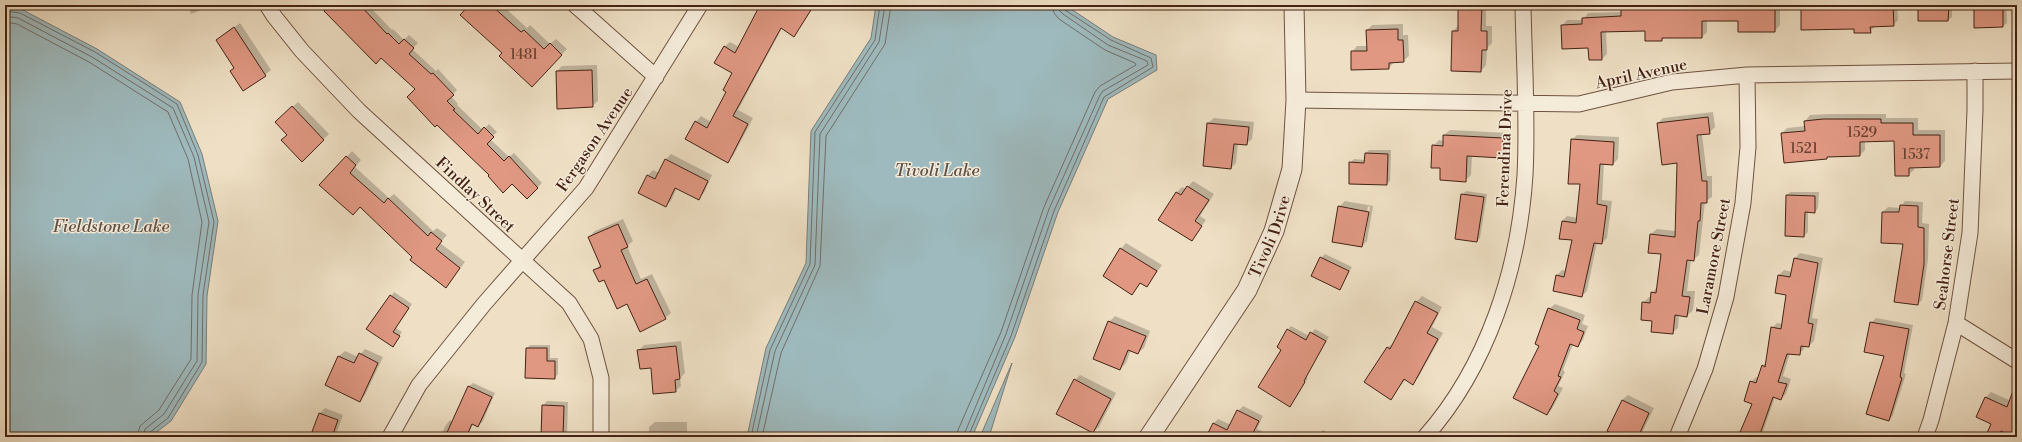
<svg xmlns="http://www.w3.org/2000/svg" width="2022" height="442" viewBox="0 0 2022 442" font-family="'Libre Bodoni',serif">
<style>
.water{fill:#9ebabe;stroke:#7a7d7a}
.shadow{fill:#0003;fill-rule:evenodd}
.lines{fill:none;stroke-linecap:round;stroke-linejoin:round}
.shore{stroke:#716e69;stroke-width:1}
.building{fill:#e09883;stroke:#442214}
.minor-casing{stroke:#6f5240;stroke-width:17}
.tertiary-casing{stroke:#6f5240;stroke-width:21}
.minor{stroke:#f5ebd9;stroke-width:15}
.tertiary{stroke:#f5ebd9;stroke-width:19}
.labels{text-anchor:middle;stroke-width:3;stroke-linejoin:round;paint-order:stroke}
.number-label{font-size:14px;fill:#6b4030}
.street-label{font-size:16px;fill:#442214;stroke:#f5ebd9}
.water-label{font-size:17px;font-style:italic;fill:#5f5047;stroke:#f5ebd9}
</style>
<rect width="100%" height="100%" fill="#efe0c5"/>
<filter id="stains"><feTurbulence type="fractalNoise" baseFrequency=".005" numOctaves="4"/><feColorMatrix values="0 0 0 0 .2 0 0 0 0 .09 0 0 0 0 .02 0 0 0 .5 -.17"/></filter>
<radialGradient id="worn" r=".72"><stop offset=".6" stop-color="#630" stop-opacity="0"/><stop offset="1" stop-color="#630" stop-opacity=".3"/></radialGradient>
<!-- water -->
<path class="water" d="M876 5H1065L1113 37 1156 55 1157 70 1108 99 1058 212 1015 337 972 437H747L766 348 806 263 811 131 871 38Z
M5 7 21 9 97 49 180 102 202 154 218 221 207 296 206 364 171 421 150 437H5Z
M1012 363 989 437H980Z"/>
<!-- shadow -->
<path class="shadow" d="M177 5H213L191 14 188 7 179 10Z
M319 5H368L392 30 393 29 404 40 409 35 418 43 412 49 436 71 438 69 457 90 451 96 458 104 457 105 483 130 489 124 497 132 490 139 509 157 514 153 542 183 527 198 512 182 490 175 416 89 382 57 376 63Z
M465 5H502L527 28 530 25 550 44 556 39 567 49 538 80 503 53Z
M761 5H815L794 36 782 28 738 110 753 118 733 156 728 161 696 122 701 116 711 122 727 92 734 73 724 47 730 42 739 47Z
M1347 5H1376L1374 7H1347Z
M1448 5H1486V26H1492V43L1487 48 1486 65 1481 71 1453 31 1459 25V5Z
M1623 5H1780V25L1775 31 1739 20H1707V32L1702 37H1665L1662 40 1646 30 1606 31 1607 54 1602 59 1562 26 1567 20H1583L1588 13 1622 12Z
M1802 5H1897L1898 20 1893 25 1875 26 1870 32 1855 28Z
M1919 5H1952V17L1948 20H1919Z
M1975 5H2006L2007 23 2003 26 1975 27Z
M240 23 271 70 265 75 235 67 217 40Z
M1403 24V35H1408L1409 56 1403 61 1394 62 1389 68 1352 52 1357 46H1367V30L1372 25Z
M597 65 598 101 592 106 557 71 562 66Z
M298 102 329 134 302 160 289 135 276 122Z
M2017 103V150H2013V107Z
M1713 112 1715 127 1709 133 1702 134 1707 176H1712V197L1705 202 1699 255 1693 260H1691L1687 291H1695L1693 310 1687 316 1679 315 1678 328 1672 333 1653 320 1643 303 1649 297H1651L1652 293 1657 287 1662 254 1651 234 1657 229 1676 231 1678 162 1658 123 1663 118Z
M1829 114H1886V118H1918V130H1945V161L1940 166H1914V170L1908 175 1895 140 1865 141V150L1860 155 1828 156 1826 158 1782 133 1787 128 1806 126 1805 121 1810 115Z
M1214 118 1254 122 1252 139 1246 144 1238 143 1236 163 1231 168 1204 165 1208 123Z
M1450 130 1508 133 1507 151 1501 157 1472 155 1471 175 1465 181 1441 167 1433 146 1439 140 1444 141V135Z
M1577 135 1619 137 1618 159 1613 164 1604 163 1602 200 1612 201 1607 238 1602 243 1597 242 1587 291 1582 296 1554 290 1557 275 1562 270 1567 271 1573 239 1562 221 1567 216 1577 218 1581 183 1572 140Z
M1369 150H1391L1390 181 1386 184 1350 163 1354 159 1365 160 1366 153Z
M352 151 361 160 355 167 389 198 394 194 433 231 437 228 447 235 440 243 465 262 451 281 413 257 360 206 321 185Z
M671 154 712 175 704 193 698 198 677 188 671 201 665 206 648 175 653 170 659 173 665 160Z
M2017 173V262L2014 261Z
M1193 181 1214 194 1200 216 1206 220 1191 240 1159 220 1177 192 1182 187 1186 189Z
M1466 191 1487 194 1480 238 1477 241 1462 195Z
M1790 192H1819L1818 208 1815 212H1808V232L1804 236 1786 235 1787 195Z
M1345 201 1373 206 1367 241 1362 246 1339 207ZM1368 206 1370 207 1364 242H1362Z
M1905 201 1923 202 1922 223 1929 224 1928 259 1922 300 1918 304 1904 243 1882 242 1883 212 1888 207 1900 208Z
M623 219 633 241 627 246 641 279 652 274 671 313 665 318 627 303 595 270 601 264 589 237 595 231Z
M1126 243 1162 265 1147 286 1141 282 1132 294 1121 249Z
M1800 253 1823 258 1812 318 1818 319 1814 341 1809 346H1805L1804 349 1799 354 1790 353 1783 376 1791 379 1786 394 1781 399 1775 397 1761 437H1733L1738 431 1741 432 1753 403 1751 382 1756 377 1758 378 1762 366 1767 362 1772 328 1777 323 1783 324 1787 295 1779 275 1784 270 1792 272 1794 259Z
M1325 254 1352 267 1340 289 1321 258Z
M394 292 412 304 396 328 402 332 392 346 368 329Z
M1422 296 1442 307 1432 327 1443 333 1418 378 1412 383 1406 379 1390 399 1365 382 1388 347 1394 343 1416 302Z
M1555 304 1585 315 1582 324 1588 326 1583 340 1578 346 1573 344 1563 370 1565 372 1558 386 1563 388 1552 409 1547 414 1540 345 1549 309Z
M1115 316 1150 331 1144 348 1138 353 1131 350 1126 363 1120 369 1109 322Z
M1876 318 1913 325 1904 373 1906 374 1893 415 1889 420 1885 355 1871 323Z
M1291 326 1309 336 1315 329 1329 337 1306 377 1308 378 1293 402 1282 349 1288 330Z
M681 341 685 373 680 378 681 386 675 391 638 351 644 345Z
M530 345H550V358H558V374L555 378 527 348Z
M365 349 383 357 365 395 360 401 326 385 339 356 345 351 358 357Z
M1080 375 1116 393 1099 427 1093 432 1075 380Z
M473 383 495 393 483 421 478 426 473 424 467 437H440L446 425 450 420 453 422 468 387Z
M1991 392 2011 401 2015 397 2017 398V427L2011 435 2003 431 1998 437 1988 433 1992 423 1985 398Z
M1628 395 1654 408 1640 437H1614L1615 434 1608 430 1622 400Z
M547 401 568 402 567 437H542L543 406Z
M1243 406 1263 416 1257 429 1262 431 1259 437H1207L1214 423 1218 419 1231 425 1238 411Z
M325 408 343 415 335 437H311L320 413Z
M655 422H687V437H649V427Z
M1323 430 1334 437H1316Z"/>
<g class="lines">
<!-- shore -->
<path class="shore" d="M5 11 20 13 95 52 177 104 198 155 214 222 203 295 202 362 168 418 149 433 148 437
M5 16 18 18 92 57 173 108 194 157 209 222 198 295 197 361 164 414 145 429 143 437
M5 22 17 24 89 62 168 112 188 159 202 222 192 295 191 359 159 410 140 426 137 437
M751 437 770 350 810 264 815 132 875 40 880 5
M756 437 775 351 815 265 820 134 879 42 885 5
M762 437 781 353 820 266 826 136 885 44 891 5
M957 437 958 430 1001 332 1044 207 1095 92 1100 86 1136 65 1135 63 1105 50 1059 19 1054 13 1052 5
M963 437 1006 334 1049 209 1100 95 1103 91 1148 65 1147 61 1108 45 1063 14 1059 10 1058 5
M968 437 1011 336 1054 211 1104 97 1153 67 1151 58 1111 40 1065 10 1063 5"/>
</g>
<!-- building -->
<path class="building" d="M330 5H360L387 34 388 33 399 44 404 39 414 48 409 54 431 74 433 73 454 95 447 101 455 109 453 110 478 134 484 127 494 137 487 144 504 161 509 156 538 188 527 199 512 184 503 193 488 176 489 175 437 125 435 127 407 97 415 89 381 58 376 64 324 11Z
M469 5H491L521 32 524 30 544 49 550 43 562 55 532 87 499 56 502 53 460 15Z
M760 5H814L794 37 781 28 733 116 748 124 728 163 685 139 695 121 707 128 726 92 723 90 732 73 714 63 724 46 735 53Z
M1458 5H1482L1481 31H1487V50H1482L1481 72 1451 71 1452 31H1458Z
M1775 5V32H1738V21H1702V38H1662V41H1645V31L1601 32 1602 60H1589L1588 48 1562 49 1561 25 1582 24V18L1621 16V6Z
M1801 5H1893L1894 26 1870 27 1871 33H1854V29L1801 30Z
M1918 5H1949L1948 21H1918Z
M1974 5H2003V27L1974 28Z
M234 27 266 76 243 91 230 71 234 68 216 40Z
M1398 29V40H1403L1404 62 1389 63V69L1351 70V51H1367L1366 30Z
M592 70 593 107 557 109 556 71Z
M292 106 324 140 302 162 281 140 287 135 275 122Z
M1708 117 1710 134 1697 135 1702 181H1707V203H1701L1700 221H1698L1694 261 1687 260 1682 296 1690 297 1687 317 1675 315 1673 334 1651 332 1652 321 1641 320 1642 302 1650 303 1651 292 1656 293 1661 254 1648 253 1650 234 1675 237 1677 163 1662 165 1657 123Z
M1823 119H1881V123H1913V135H1940V167L1909 168V176H1895L1894 141 1860 142V156L1827 157V159L1784 163 1781 133 1805 131 1804 121Z
M1207 123 1249 127 1247 145 1234 144 1231 169 1203 166Z
M1443 135 1503 138 1502 158 1467 156 1466 182 1440 180V168H1431L1432 145 1443 146Z
M1571 139 1614 142 1613 165 1600 164 1597 204 1607 206 1602 244 1594 243 1582 297 1553 291 1556 275 1564 277 1572 240 1559 239 1562 221 1576 223 1580 184H1568Z
M1365 153 1388 154 1387 185 1349 184V162L1364 163Z
M346 156 356 165 350 173 384 203 388 198 428 236 431 232 442 241 436 249 460 268 446 288 410 260 412 257 360 207 353 215 319 185Z
M665 159 708 181 699 200 675 188 666 207 638 193 647 175 655 179Z
M1187 186 1209 200 1195 221 1202 226 1192 241 1158 220 1176 192 1181 195Z
M1461 194 1484 197 1477 242 1455 239Z
M1786 195 1815 196V213L1805 212 1804 237 1785 236Z
M1900 205 1918 206V227L1924 228V264L1918 305 1894 302 1903 244 1881 243 1882 212H1899Z
M1338 206 1369 212 1362 247 1332 242Z
M618 224 628 247 621 250 636 284 647 279 666 319 640 332 627 304 617 309 604 280 599 282 593 270 601 267 588 237Z
M1120 248 1157 271 1147 287 1140 283 1132 295 1103 276Z
M1320 257 1349 271 1340 290 1311 276Z
M1794 258 1818 263 1808 323 1813 324 1809 347 1801 346 1800 355 1787 354 1778 382 1787 384 1781 400 1773 397 1759 437H1738L1752 404 1744 401 1750 381 1756 383 1762 365 1765 367 1771 327 1781 329 1786 295 1775 293 1778 275 1790 277Z
M390 295 409 308 393 332 400 336 393 347 366 329Z
M1415 301 1438 313 1427 333 1438 339 1413 385 1404 379 1391 400 1364 382 1387 347 1390 349Z
M1548 308 1580 320 1577 329 1584 332 1578 347 1570 344 1558 376 1561 377 1554 391 1558 394 1547 415 1513 398 1539 346 1535 344Z
M1108 321 1146 336 1138 354 1128 350 1120 370 1093 359Z
M1870 322 1909 329 1900 377 1902 378 1889 421 1866 414 1884 356 1864 352Z
M1287 329 1306 340 1310 332 1326 341 1304 381 1305 382 1290 407 1258 387 1281 350 1277 347Z
M676 346 680 379 675 380 676 392 653 394 651 368 640 369 637 350Z
M526 348H547V361H555V379L525 378Z
M359 353 378 363 360 402 325 385 338 356 354 363Z
M1074 379 1111 399 1093 433 1056 414Z
M2016 383 2017 422 2011 436 2001 431 1998 437 1987 433 1991 424 1976 417 1985 397 2007 407Z
M468 386 492 397 478 427 472 424 466 437H445Z
M1622 400 1649 413 1638 437H1620L1607 431Z
M542 405 564 406 563 437H541Z
M1237 410 1259 421 1251 437H1206L1213 423 1227 430Z
M319 413 338 420 332 437H310Z"/>
<g class="lines">
<!-- minor casing -->
<g class="minor-casing">
<path id="minor" d="M267 5 274 16 302 51 359 111 569 303 591 339 601 378V437
M575 5 656 77
M1296 100 1579 104 1672 82 1747 75 2017 71
M1956 323 2017 361
M390 437 419 385 484 304 586 188 700 5
M1425 437C1488 366 1519 268 1525 175 1528 119 1524 61 1523 5
M1677 437 1705 369 1726 297 1743 203 1748 147 1747 75
M1925 437 1931 420 1956 323 1970 233 1975 110V71"/>
</g>
<!-- tertiary casing -->
<g class="tertiary-casing">
<g id="tertiary">
<path id="s1" d="M1149 437 1247 290 1274 231 1292 169 1296 100 1294 5"/>
</g>
</g>
<!-- minor -->
<use href="#minor" class="minor"/>
<!-- tertiary -->
<use href="#tertiary" class="tertiary"/>
</g>
<g class="labels">
<!-- number labels -->
<g class="number-label">
<text x="524" y="59">1481</text>
<text x="1862" y="137">1529</text>
<text x="1804" y="153">1521</text>
<text x="1916" y="159">1537</text>
</g>
<!-- street labels -->
<g class="street-label">
<text transform="translate(1641 73) rotate(-12)" y="6">April Avenue</text>
<text transform="translate(594 139) rotate(-56)" y="6">Fergason Avenue</text>
<text transform="translate(1504 148) rotate(-88)" y="6">Ferendina Drive</text>
<text transform="translate(476 194) rotate(43)" y="6">Findlay Street</text>
<text dy="6" stroke="none"><textPath href="#s1" startOffset="235">Tivoli Drive</textPath></text>
<text transform="translate(1946 254) rotate(-83)" y="6">Seahorse Street</text>
<text transform="translate(1713 256) rotate(-79)" y="6">Laramore Street</text>
</g>
<!-- water labels -->
<g class="water-label">
<text x="937" y="176">Tivoli Lake</text>
<text x="111" y="232">Fieldstone Lake</text>
</g>
</g>
<!-- margin -->
<rect width="2022" height="442" fill="none" stroke="#efe0c5" stroke-width="20"/>
<rect x="6" y="6" width="2010" height="430" fill="none" stroke="#442214" stroke-width="2"/>
<rect x="10" y="10" width="2002" height="422" fill="none" stroke="#442214"/>
<rect width="100%" height="100%" filter="url(#stains)"/>
<rect width="100%" height="100%" fill="url(#worn)"/>
</svg>
